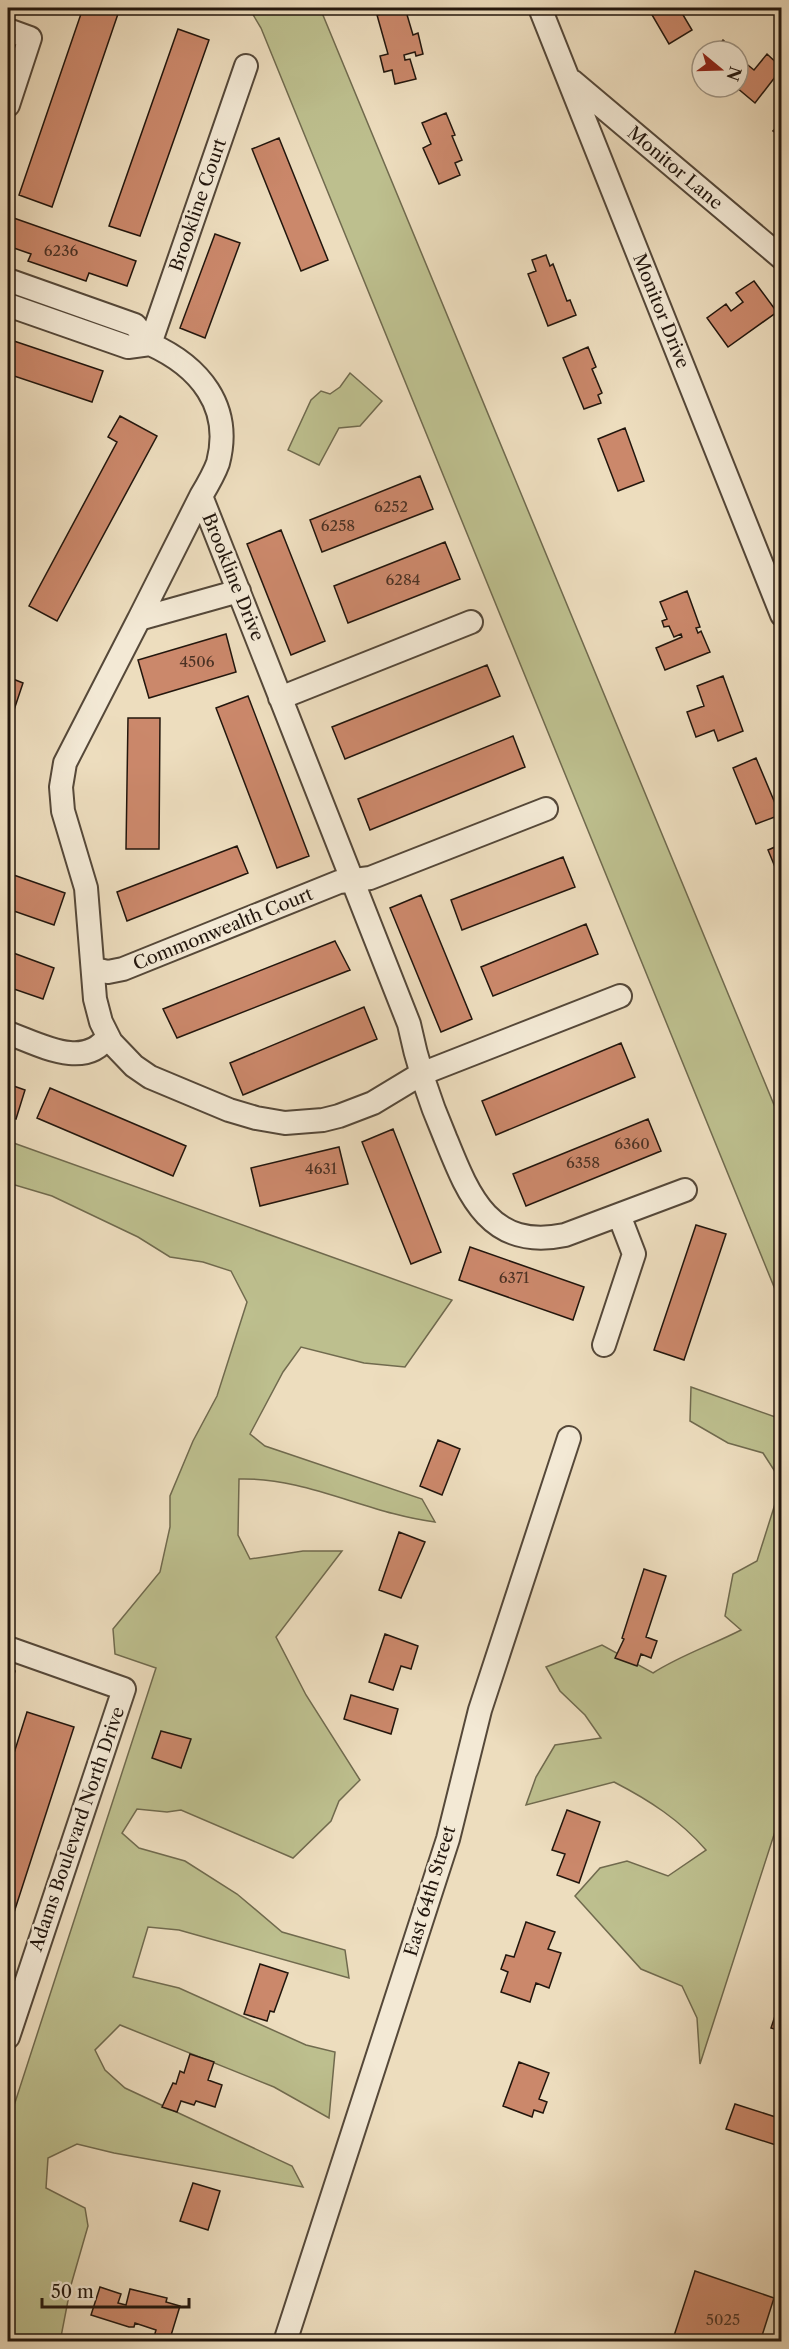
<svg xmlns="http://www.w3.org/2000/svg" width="789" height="2349" viewBox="0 0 789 2349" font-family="'Libre Caslon Text',serif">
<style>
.green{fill:#bdbf8e;stroke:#706a4e;stroke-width:1.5}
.building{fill:#cb886b;stroke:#22160d;stroke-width:1.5}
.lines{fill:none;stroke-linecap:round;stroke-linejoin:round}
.minor-casing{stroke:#554839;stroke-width:26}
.minor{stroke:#f3e9d5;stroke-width:22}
.labels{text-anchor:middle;stroke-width:5;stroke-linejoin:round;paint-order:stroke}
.number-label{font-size:15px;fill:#4c3224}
.street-label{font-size:18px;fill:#22160d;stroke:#f3e9d5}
</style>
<rect width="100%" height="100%" fill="#edddbe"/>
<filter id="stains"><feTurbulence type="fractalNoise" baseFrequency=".00333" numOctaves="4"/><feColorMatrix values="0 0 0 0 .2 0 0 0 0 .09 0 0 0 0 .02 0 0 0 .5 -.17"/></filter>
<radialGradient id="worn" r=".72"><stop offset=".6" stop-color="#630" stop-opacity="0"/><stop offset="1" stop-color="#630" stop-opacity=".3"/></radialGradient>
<!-- green -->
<path class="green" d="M249 8H320L777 1112 782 1124 781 1304 261 28Z
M350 373 382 401 360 426 339 428 319 465 288 450 311 400 321 391 330 394 340 387Z
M8 1141 452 1300 405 1367 364 1363 301 1347 283 1372 250 1434 265 1446 422 1499 435 1522C369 1514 306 1477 239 1479L238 1535 250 1559 303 1551H342L276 1637 306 1695 360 1780 339 1801 331 1821 293 1858 181 1810 167 1812 137 1809 122 1833 139 1848 185 1861 237 1894 282 1932 345 1950 349 1978 179 1930 148 1927 133 1977 179 1988 306 2045 335 2052 329 2118 274 2087 120 2025 95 2050 105 2070 125 2088 292 2166 303 2187 114 2153 77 2144 48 2158 46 2188 85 2208 88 2226 71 2285 60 2342 8 2341V2124L156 1668 115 1654 113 1629 160 1572 170 1527V1496L193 1441 217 1396 247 1302 231 1271 203 1262 170 1257 138 1237 52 1196 8 1183Z
M691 1387 781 1419V1481L763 1453 728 1443 690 1421Z
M781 1485V1813L700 2064 697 2018 682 1986 641 1969 575 1896 600 1868 627 1861 668 1876 706 1850C680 1820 649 1800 614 1782L526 1805 536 1777 555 1745 601 1738 585 1715 560 1691 546 1667 602 1645 653 1673C681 1655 712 1645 741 1630L725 1616 733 1574 757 1561Z"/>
<!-- building -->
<path class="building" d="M83 8H120L52 207 19 195Z
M405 8 413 35 418 33 423 54 416 56 415 52 404 55 405 60 410 59 416 79 395 84 392 70 384 72 380 56 388 54 377 15Z
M648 8H679L692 30 669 44Z
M178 29 209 40 140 236 109 226Z
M723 40 736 51H714Z
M767 54 782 68 755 103 736 87H738V57L754 70Z
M446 113 455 135 452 136 462 160 455 163 460 175 439 184 423 148 431 144 422 123Z
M782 122V138L773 131Z
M279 138 328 260 301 271 252 149Z
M8 216 136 261 127 286 89 273 86 281 28 261 31 254 8 246Z
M215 234 240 243 205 338 180 328Z
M546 255 550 266 553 264 567 301 570 300 576 315 548 326 528 274 536 271 532 260Z
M754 281 777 312 728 347 707 318 726 304 731 311 743 302 736 293Z
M8 339 103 371 92 402 8 374Z
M588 347 596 367 592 369 602 393 598 395 601 403 584 409 563 358Z
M120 416 157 436 57 621 29 606 117 442 108 437Z
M625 428 644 481 618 491 598 439Z
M420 476 433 509 322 552 310 520Z
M281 530 325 641 291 655 247 544Z
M445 542 460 579 348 623 334 586Z
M687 591 700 627 696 628 698 633 701 631 710 652 665 670 656 648 682 637 681 634 674 637 669 626 664 627 662 621 667 619 660 602Z
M226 634 236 672 149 698 138 660Z
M487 665 500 696 345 759 332 727Z
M723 676 743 731 718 741 714 730 696 737 687 712 704 706 697 686Z
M8 677 23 683 8 728Z
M248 696 309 856 277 868 216 708Z
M128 718H160L159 849H126Z
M513 736 525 767 370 830 358 799Z
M756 758 780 815 756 824 733 768Z
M782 844V884L768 850Z
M237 846 248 873 127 921 117 892Z
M563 857 575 887 462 930 451 900Z
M8 873 65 893 54 925 8 909Z
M421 895 472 1019 441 1032 390 908Z
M586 924 598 954 493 996 481 967Z
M335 941 350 970 177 1038 163 1009Z
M8 951 54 968 43 999 8 987Z
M364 1007 377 1039 243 1095 230 1063Z
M621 1043 635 1077 496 1135 482 1101Z
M8 1084 25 1090 16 1119 8 1116Z
M50 1088 186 1146 173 1176 37 1118Z
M648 1119 661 1151 526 1206 513 1174Z
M393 1129 441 1252 411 1264 362 1142Z
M339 1147 348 1184 260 1206 251 1168Z
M696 1225 726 1234 684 1360 654 1350Z
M470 1247 584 1287 573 1320 459 1280Z
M438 1440 460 1449 442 1495 420 1486Z
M399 1532 425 1542 401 1598 379 1590Z
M644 1569 666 1576 646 1637 657 1641 651 1658 641 1654 637 1666 615 1658 624 1639 622 1638Z
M385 1634 418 1646 411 1669 401 1666 393 1690 369 1682Z
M8 1669 15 1671 8 1694Z
M351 1695 398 1709 391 1734 344 1719Z
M27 1712 74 1727 8 1931V1772Z
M161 1731 191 1739 181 1768 152 1758Z
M567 1810 600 1822 579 1883 557 1875 565 1854 552 1850Z
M526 1922 555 1932 548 1949 561 1953 549 1988 536 1983 530 2002 501 1992 508 1972 501 1969 506 1955 514 1957Z
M260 1964 288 1973 274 2012 270 2011 267 2021 244 2014Z
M782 1995V2031L771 2028Z
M190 2054 214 2062 208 2080 222 2085 215 2107 196 2101 194 2105 181 2101 177 2112 162 2107 173 2083 176 2084 180 2071 184 2073Z
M519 2062 549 2073 539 2099 547 2102 543 2113 534 2110 532 2117 503 2106Z
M735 2104 782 2119V2147L726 2129Z
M193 2183 220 2191 208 2230 180 2221Z
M695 2271 774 2298 760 2342H672Z
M100 2287 121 2294 118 2303 126 2305 130 2289 167 2298 166 2302 180 2306 169 2342 153 2340 156 2330 135 2323 134 2327H129L91 2315Z"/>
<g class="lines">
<!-- minor casing -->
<g class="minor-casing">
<path id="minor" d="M540 8 782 615
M8 30 30 38 8 105
M246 66 150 344C199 366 233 406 218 463 214 474 207 486 201 496L409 1024C417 1063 429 1100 445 1137 468 1194 489 1251 565 1235L685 1190
M572 81 782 258
M8 280 135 325 150 344 128 347 8 305
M239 591 139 619 65 763 61 787 63 811 86 888 95 999 101 1022 111 1042 134 1066 150 1077 229 1110 256 1118 285 1123 323 1120 339 1116 373 1103 421 1074 620 996
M139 619 201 496
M280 698 471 622
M94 969 108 972 123 969 339 882 370 878 546 809
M8 1033C39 1044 85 1071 108 1036
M604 1345 634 1254 619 1215
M8 1648 124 1689 8 2037
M285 2342 448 1839 480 1710 569 1438"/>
</g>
<!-- minor -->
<use href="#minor" class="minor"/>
</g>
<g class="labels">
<!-- number labels -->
<g class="number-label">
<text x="61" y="256">6236</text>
<text x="391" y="512">6252</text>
<text x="338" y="531">6258</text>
<text x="403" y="585">6284</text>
<text x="197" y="667">4506</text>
<text x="632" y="1149">6360</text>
<text x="583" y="1168">6358</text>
<text x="321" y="1174">4631</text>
<text x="514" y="1283">6371</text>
<text x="723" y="2325">5025</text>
</g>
<!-- street labels -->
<g class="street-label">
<text transform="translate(675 168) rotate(40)" y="6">Monitor Lane</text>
<text transform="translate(198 205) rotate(-71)" y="6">Brookline Court</text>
<text transform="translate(661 311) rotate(68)" y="6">Monitor Drive</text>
<text transform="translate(233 577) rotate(68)" y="6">Brookline Drive</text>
<text transform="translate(223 929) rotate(-22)" y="6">Commonwealth Court</text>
<text transform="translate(77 1829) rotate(-71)" y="6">Adams Boulevard North Drive</text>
<text transform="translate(430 1891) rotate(-73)" y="6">East 64th Street</text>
</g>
</g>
<!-- margin -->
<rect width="789" height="2349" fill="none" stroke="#edddbe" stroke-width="30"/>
<rect x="9" y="9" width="771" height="2331" fill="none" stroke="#22160d" stroke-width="3"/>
<rect x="15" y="15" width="759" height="2319" fill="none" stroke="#22160d" stroke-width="1.5"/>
<!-- north arrow -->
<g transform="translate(720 69) rotate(109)"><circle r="28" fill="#f3e9d5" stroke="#9f9585" stroke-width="1.5"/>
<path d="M0-4.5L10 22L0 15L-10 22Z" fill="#8f2418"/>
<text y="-9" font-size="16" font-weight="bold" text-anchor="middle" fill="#22160d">N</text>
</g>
<!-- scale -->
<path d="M42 2298v9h147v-9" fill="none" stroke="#22160d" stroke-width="3"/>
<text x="51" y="2298" font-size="18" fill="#22160d" stroke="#f3e9d5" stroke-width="4.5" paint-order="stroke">50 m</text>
<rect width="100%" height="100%" filter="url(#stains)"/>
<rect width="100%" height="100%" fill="url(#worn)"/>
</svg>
